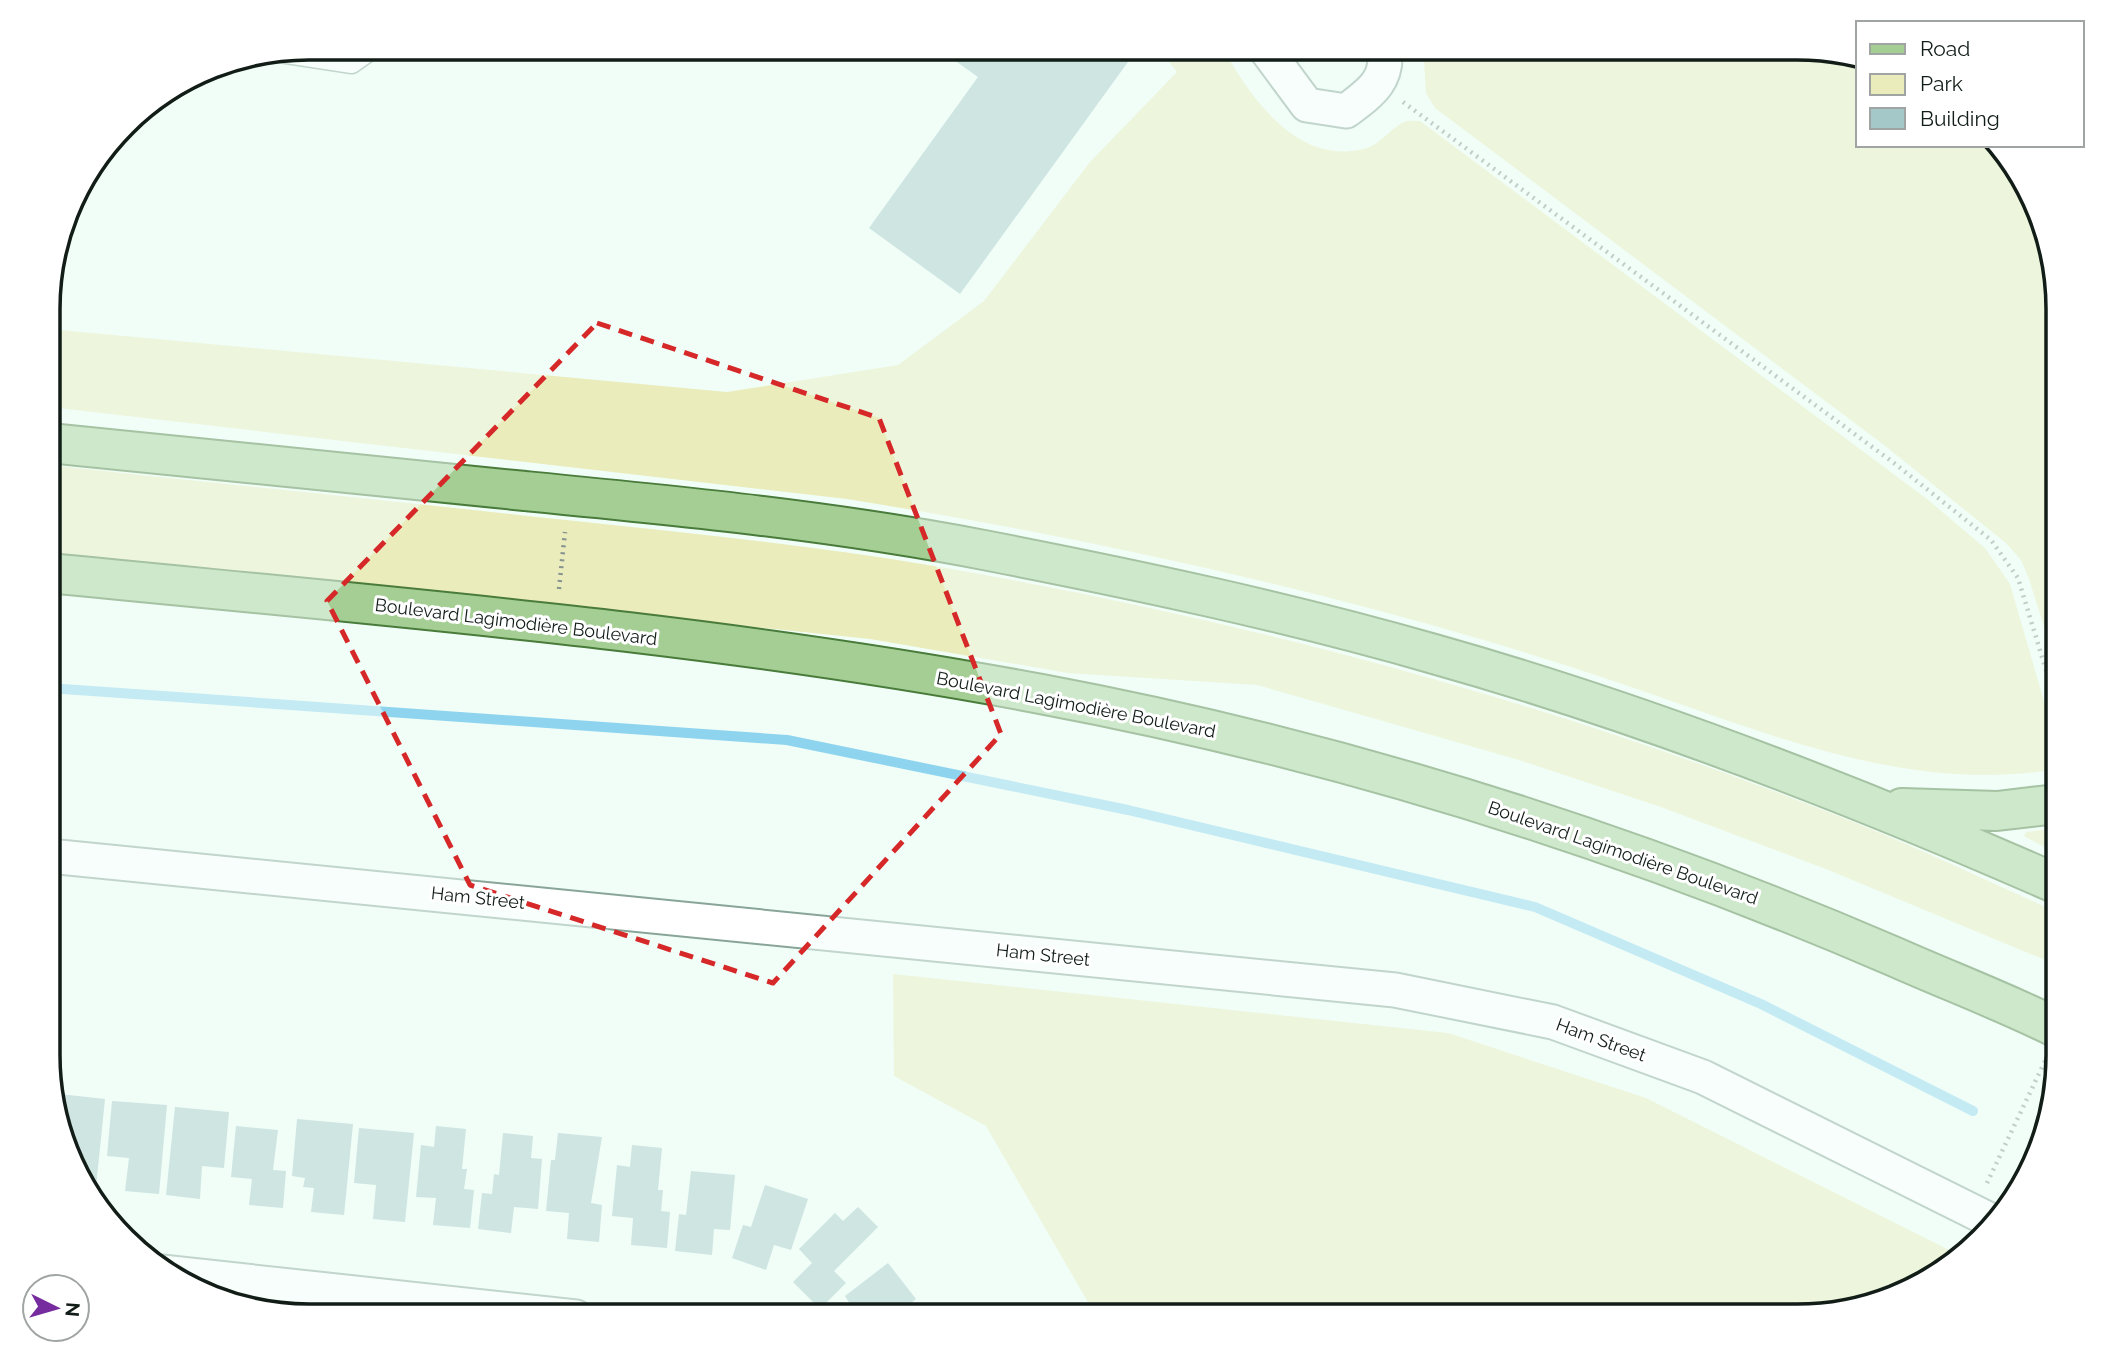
<svg xmlns="http://www.w3.org/2000/svg" width="2105" height="1364" viewBox="0 0 2105 1364" font-family="Raleway,sans-serif">
<style>
.green{fill:#eaecbc}
.lines{fill:none;stroke-linecap:round;stroke-linejoin:round}
.stream{stroke:#8fd4ee;stroke-width:10}
.building{fill:#a4c8c7}
.service-casing{stroke:#88a598;stroke-width:21}
.minor-casing{stroke:#88a598;stroke-width:37}
.primary-casing{stroke:#497b3a;stroke-width:42}
.path{stroke:#87938e;stroke-width:4.5;stroke-dasharray:2 5;stroke-linecap:butt}
.service{stroke:#fff;stroke-width:18}
.minor{stroke:#fff;stroke-width:33}
.primary{stroke:#a4ce94;stroke-width:38}
.marked{fill:none;stroke:#d62828;stroke-width:5;stroke-dasharray:14 9;stroke-linejoin:round}
.labels{text-anchor:middle;stroke-width:6;stroke-linejoin:round;paint-order:stroke}
.street-label{font-size:18px;fill:#121d18;stroke:#fff}
.rim{fill:none;stroke:#121d18;stroke-width:3.5}
</style>
<rect width="100%" height="100%" fill="#f1fef8"/>
<!-- green -->
<path class="green" d="M1157 47H1222C1251 98 1296 165 1364 149 1380 145 1391 128 1404 122 1407 120 1415 121 1420 121L1927 499 1985 548 2010 584 2057 746V769C1924 791 1803 747 1680 704 1613 680 1545 658 1477 638 1270 578 1060 533 847 499L49 407V329L727 392 898 365 984 301 1090 162 1177 72Z
M1423 47H1797L1858 57V145H1992L2023 178 2057 292V668L2029 579 2021 560 2006 543 1884 445 1435 108 1426 93Z
M49 465C222 484 394 501 566 520 687 533 808 545 928 565 1235 617 1538 698 1828 812 1906 842 1981 878 2057 912V965L1826 869 1661 807 1519 760 1257 685 1068 673 870 639 49 553Z
M2057 828V854L2024 836 2026 832Z
M893 974 1448 1033 1646 1098 1957 1254 1927 1282 1813 1316H1096L986 1126 894 1076Z"/>
<g class="lines">
<!-- stream -->
<path class="stream" d="M49 688 787 740 1128 810 1535 907 1761 1004 1973 1111"/>
</g>
<!-- building -->
<path class="building" d="M936 47H1122L1133 55 960 294 869 228 978 77Z
M51 1093 105 1099 96 1187 82 1186Z
M112 1101 167 1105 159 1194 125 1191 129 1158 107 1156Z
M175 1107 229 1112 224 1168 202 1166 200 1199 166 1195Z
M297 1119 353 1124 344 1215 311 1212 314 1188 303 1187 305 1178 292 1176Z
M236 1126 278 1130 273 1170 286 1171 283 1208 249 1205 252 1179 231 1177Z
M436 1126 466 1129 462 1169H467L464 1189 474 1190 470 1228 433 1225 436 1198 416 1197 421 1145 434 1147Z
M359 1128 414 1133 405 1222 373 1219 376 1185 354 1183Z
M503 1133 533 1136 531 1158 542 1159 538 1209 514 1207 511 1233 478 1229 482 1193 492 1194 494 1174 499 1175Z
M558 1133 602 1137 591 1203 602 1205 599 1242 567 1239 569 1213 546 1211 551 1160H555Z
M632 1145 662 1148 658 1190H663L661 1211 670 1212 667 1248 631 1245 633 1218 612 1216 617 1165 630 1167Z
M691 1171 735 1175 730 1230 714 1229 712 1255 675 1251 679 1214 686 1215Z
M765 1185 808 1199 791 1250 774 1245 766 1270 732 1258 743 1225 751 1227Z
M858 1207 878 1227 834 1271 846 1283 820 1309 793 1282 812 1263 799 1249 835 1213 843 1221Z
M888 1263 916 1299 893 1317H839L852 1307 845 1296Z"/>
<g class="lines">
<!-- service casing -->
<g class="service-casing">
<path id="service" d="M280 53 352 64 376 47"/>
</g>
<!-- minor casing -->
<g class="minor-casing">
<path id="minor" d="M1264 47 1307 105 1346 111C1370 93 1390 80 1384 47
M49 856 1395 990 1553 1022 1703 1077 1992 1221
M162 1272 576 1317"/>
</g>
<!-- primary casing -->
<g class="primary-casing">
<path id="primary" d="M49 443C208 459 367 475 525 491 680 506 836 521 989 551 1138 580 1288 612 1434 654 1647 714 1855 795 2057 884
M49 573C380 606 714 632 1041 694 1334 749 1622 839 1895 957 1949 981 2005 1002 2057 1028
M1902 808 1997 811 2057 804"/>
</g>
<!-- path -->
<path class="path" d="M1403 102 1894 463 1991 540 2018 578 2056 703
M559 589 565 532
M1987 1183 2045 1061
M1955 1256 1961 1242"/>
<!-- service -->
<use href="#service" class="service"/>
<!-- minor -->
<use href="#minor" class="minor"/>
<!-- primary -->
<use href="#primary" class="primary"/>
</g>
<!-- marked area -->
<path d="M0 0H2105V1364H0ZM597 323 879 418 1001 734 773 983 470 885 327 601Z" fill="#f1fef8" fill-opacity=".55" fill-rule="evenodd"/>
<path class="marked" d="M597 323 879 418 1001 734 773 983 470 885 327 601Z"/>
<g class="labels">
<!-- street labels -->
<g class="street-label">
<text transform="translate(516 622) rotate(7)" y="6">Boulevard Lagimodière Boulevard</text>
<text transform="translate(1076 705) rotate(11)" y="6">Boulevard Lagimodière Boulevard</text>
<text transform="translate(1623 853) rotate(19)" y="6">Boulevard Lagimodière Boulevard</text>
<text transform="translate(478 898) rotate(6)" y="6">Ham Street</text>
<text transform="translate(1043 955) rotate(6)" y="6">Ham Street</text>
<text transform="translate(1601 1040) rotate(20)" y="6">Ham Street</text>
</g>
</g>
<!-- crop -->
<path d="M0 0H2105V1364H0ZM309 60H1797A249 249 0 0 1 2046 309V1055A249 249 0 0 1 1797 1304H309A249 249 0 0 1 60 1055V309A249 249 0 0 1 309 60Z" fill="#fff" fill-rule="evenodd"/>
<path class="rim" d="M309 60H1797A249 249 0 0 1 2046 309V1055A249 249 0 0 1 1797 1304H309A249 249 0 0 1 60 1055V309A249 249 0 0 1 309 60Z"/>
<!-- legend -->
<rect x="1856" y="21" width="228" height="126" fill="#ffffff" stroke="#a0a5a3" stroke-width="2"/>
<rect x="1870" y="44" width="35" height="10" fill="#a4ce94" stroke="#a0a5a3" stroke-width="2"/>
<text x="1920" y="56" font-size="21" fill="#121d18">Road</text>
<rect x="1870" y="74" width="35" height="21" fill="#eaecbc" stroke="#a0a5a3" stroke-width="2"/>
<text x="1920" y="91" font-size="21" fill="#121d18">Park</text>
<rect x="1870" y="108" width="35" height="21" fill="#a4c8c7" stroke="#a0a5a3" stroke-width="2"/>
<text x="1920" y="126" font-size="21" fill="#121d18">Building</text>
<!-- north arrow -->
<g transform="translate(56 1308) rotate(95)"><circle r="33" fill="#ffffff" stroke="#a0a5a3" stroke-width="2"/>
<path d="M0-5L12 26L0 18L-12 26Z" fill="#762c9f"/>
<text y="-10" font-size="19" font-weight="bold" text-anchor="middle" fill="#121d18">N</text>
</g>
</svg>
